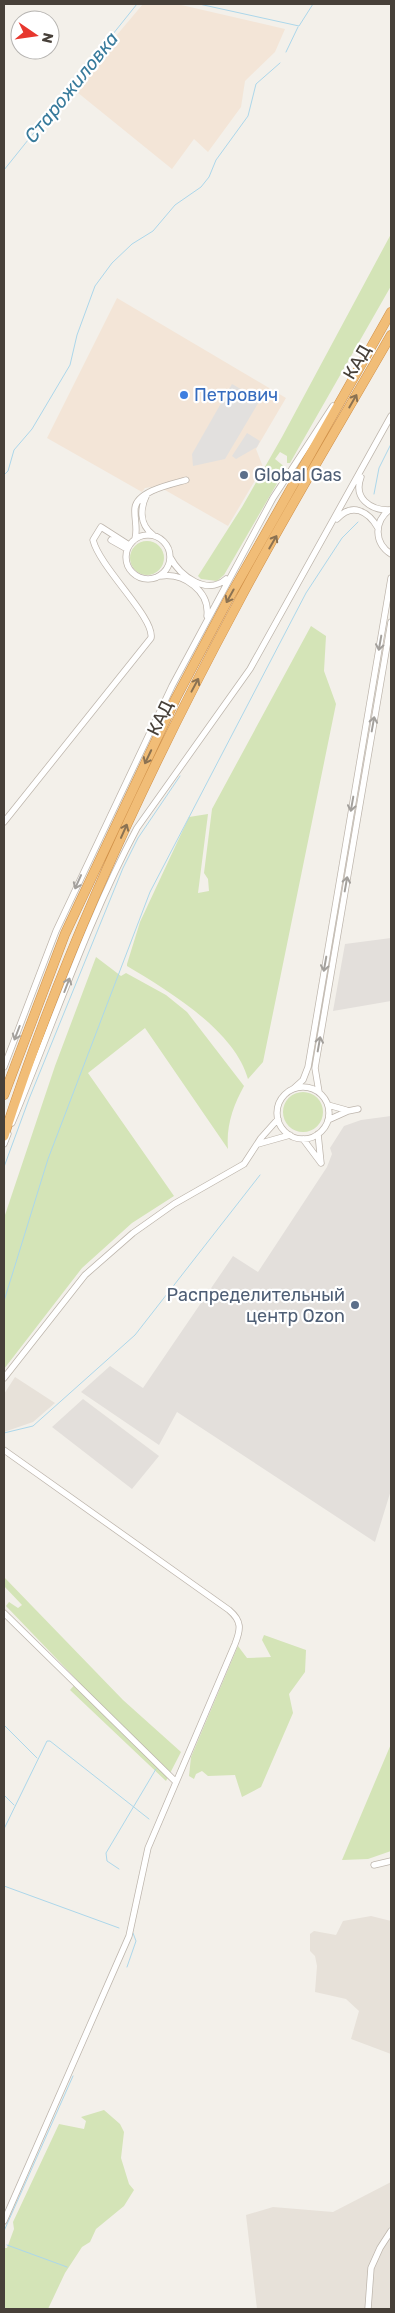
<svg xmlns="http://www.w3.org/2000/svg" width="395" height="2313" viewBox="0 0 395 2313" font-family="Rubik,sans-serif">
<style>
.residential{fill:#e7e1d9}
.commercial{fill:#f3e5d7}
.industrial{fill:#e3dfdb}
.green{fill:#d4e4b7}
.parking{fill:#e2e0de}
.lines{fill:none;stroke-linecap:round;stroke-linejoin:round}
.stream{stroke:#acd7ea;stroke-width:1}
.minor-casing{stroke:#beb6ad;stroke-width:7}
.highway-casing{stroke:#d09048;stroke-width:10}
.minor{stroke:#fff;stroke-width:5.5}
.highway{stroke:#f1bd77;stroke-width:9}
.oneway{stroke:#8b7252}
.oneway2{stroke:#a3a09c}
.shop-dot{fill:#3f7fe0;stroke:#fff;stroke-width:2}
.service-dot{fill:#5c6f8a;stroke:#fff;stroke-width:2}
.labels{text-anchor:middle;stroke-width:4.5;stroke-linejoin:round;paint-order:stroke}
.street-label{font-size:18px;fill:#474039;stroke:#fff}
.shop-label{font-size:18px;fill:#366cbe;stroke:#fff;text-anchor:start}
.service-label{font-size:18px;fill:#4e5e75;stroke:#fff;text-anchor:start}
.water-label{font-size:19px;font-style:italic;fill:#377a9b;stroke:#fff}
</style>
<rect width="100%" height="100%" fill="#f3f0ea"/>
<!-- residential -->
<path class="residential" d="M15 1377 55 1403 33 1422 4 1432V1394Z
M371 1916 391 1921V2054L351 2039 359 2011 346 1999 315 1992 317 1966 315 1956 310 1951V1934L314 1931 336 1935 343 1921Z
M391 2182V2309H257L246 2215 273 2207 333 2212Z"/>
<!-- commercial -->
<path class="commercial" d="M143 4H177L285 29 275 52 245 81 241 107 208 152 194 139 172 169 72 88Z
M117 298 286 398 256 449 263 467 228 526 158 486 145 488 142 492 47 438Z"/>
<!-- industrial -->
<path class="industrial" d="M391 938V1001L333 1011 345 944Z
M391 1116V1490L375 1542 177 1412 159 1445 81 1392 110 1366 143 1388 233 1256 258 1272 327 1167 332 1154 330 1148 344 1126 361 1120Z
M83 1399 159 1456 132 1489 52 1427Z"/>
<!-- green -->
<path class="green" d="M391 234V286L290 463H287V456L280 452 275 459 286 468 224 575 217 581 201 579 198 576 242 507 282 437Z
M130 558a17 17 0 1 1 34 0a17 17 0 1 1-34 0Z
M311 626 326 636 324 671 336 704 263 1062 248 1079C235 1031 169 991 127 966V964L140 922 189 817 208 814 198 893 209 891 208 879 204 873 212 809Z
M96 957 121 976 126 973 166 995 187 1012 244 1086C233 1106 226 1126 228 1149L145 1028 88 1073 174 1196 132 1223 82 1268 4 1369V1218L55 1066Z
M283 1112a20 20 0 1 1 40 0a20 20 0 1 1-40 0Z
M4 1577 123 1700 181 1752 166 1781 70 1690 78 1681 6 1606 9 1602 18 1608 22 1605 4 1586Z
M264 1635 306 1650 305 1672 289 1694 293 1713 261 1787 242 1797 235 1775 208 1776 202 1771 196 1774 194 1779 189 1776 191 1757 238 1646 247 1658 271 1657 262 1640Z
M391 1744V1851L368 1859 342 1860Z
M104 2110 120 2124 124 2132 121 2158 129 2184 134 2190 124 2206 96 2229 90 2242 82 2247 65 2273 48 2309H4V2248H7L14 2229 13 2222 59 2124 84 2129 86 2121 81 2117Z"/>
<!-- parking -->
<path class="parking" d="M232 384 260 400 225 459 193 466 192 454Z
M247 433 260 441 257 447 236 459 232 456Z"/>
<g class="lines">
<!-- stream -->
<path class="stream" d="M199 4 299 26 313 4
M286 52 298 27
M4 170 137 4
M4 475 8 471 14 450 32 429 70 365 77 335 95 286 112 263 132 244 153 231 175 205 201 187 209 177 216 160 248 116 256 84 280 63
M374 494 379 468 391 444
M4 1167 29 1099 123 868 138 838 180 776
M4 1301 48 1159 150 892 306 593 342 538 358 522
M4 1433 33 1426 135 1335 260 1175
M4 1725 37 1758
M4 1795 14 1805
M4 1829 47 1741H50L149 1819
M119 1869 107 1861 106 1853 156 1769
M4 1886 119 1928
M127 1967 136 1941 133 1933
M4 2231 73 2076
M7 2245 67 2267"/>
<!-- minor casing -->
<g class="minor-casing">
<path id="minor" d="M361 477C353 498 370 510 389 510
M147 494C140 508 139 524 153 535
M389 510C374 522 374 543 391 554
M337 519C352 502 368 511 378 528
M126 557a22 22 0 1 1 44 0a22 22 0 1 1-44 0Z
M135 539C138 528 134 519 135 508 137 491 172 484 186 480
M111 540 127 549
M170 557C180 576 207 596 226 579
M161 576C184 573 210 591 207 616
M4 822 151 638C155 618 100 568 93 540L101 527 129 545
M4 1067 56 931 172 686 273 498 333 406
M277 1113a26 26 0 1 1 52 0a26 26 0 1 1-52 0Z
M293 1089 303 1080 308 1067 391 578
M319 1092 315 1068 391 622
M328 1105 346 1110
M328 1120 348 1111 358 1109
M12 1123C53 1025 87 922 137 828L250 669 391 416
M318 1134 321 1163
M303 1139 321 1163
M4 1144 8 1134
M258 1144 290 1135
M4 1378 85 1275 133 1233 174 1204 244 1164 261 1138 278 1119
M4 1450 229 1610C242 1621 241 1629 235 1644L148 1848 129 1936 4 2221
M4 1613 175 1781
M374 1865 391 1861
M368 2309 371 2268 380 2248 391 2231"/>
</g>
<!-- highway casing -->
<g class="highway-casing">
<path id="highway" d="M4 1095 65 934 176 698 229 598 391 312
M4 1136C63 952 146 774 238 603 286 512 340 424 391 335"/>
</g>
<!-- minor -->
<use href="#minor" class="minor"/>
<!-- highway -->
<use href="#highway" class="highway"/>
</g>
<!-- one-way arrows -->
<defs><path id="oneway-shaft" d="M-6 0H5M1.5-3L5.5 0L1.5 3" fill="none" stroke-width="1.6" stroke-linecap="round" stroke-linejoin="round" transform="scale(1.25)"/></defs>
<g class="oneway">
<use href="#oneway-shaft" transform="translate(353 401) rotate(-60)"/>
<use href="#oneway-shaft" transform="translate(273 542) rotate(-60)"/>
<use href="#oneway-shaft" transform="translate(230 596) rotate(119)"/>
<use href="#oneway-shaft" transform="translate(195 685) rotate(-62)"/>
<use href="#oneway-shaft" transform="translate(148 757) rotate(115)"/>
<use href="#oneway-shaft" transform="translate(124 831) rotate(-66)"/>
</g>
<g class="oneway2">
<use href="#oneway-shaft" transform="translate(380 643) rotate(100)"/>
<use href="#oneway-shaft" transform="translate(373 724) rotate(-80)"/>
<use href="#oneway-shaft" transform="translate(352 804) rotate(100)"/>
<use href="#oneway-shaft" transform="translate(78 882) rotate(114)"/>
<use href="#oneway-shaft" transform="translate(346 884) rotate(-80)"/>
<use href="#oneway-shaft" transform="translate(325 964) rotate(100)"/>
<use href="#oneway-shaft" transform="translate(67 985) rotate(-69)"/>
<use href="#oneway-shaft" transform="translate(17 1033) rotate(111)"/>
<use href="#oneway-shaft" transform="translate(319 1044) rotate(-80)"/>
</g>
<!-- markers -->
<circle class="shop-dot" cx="184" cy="395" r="5"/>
<g class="service-dot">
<circle cx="244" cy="475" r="5"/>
<circle cx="355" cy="1305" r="5"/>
</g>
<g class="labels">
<!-- street labels -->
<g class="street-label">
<text transform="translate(357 362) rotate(-60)" y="6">КАД</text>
<text transform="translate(160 718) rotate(-64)" y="6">КАД</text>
</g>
<!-- shop labels -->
<g class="shop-label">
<text x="194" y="401">Петрович</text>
</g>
<!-- service labels -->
<g class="service-label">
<text x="254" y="481">Global Gas</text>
<text x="345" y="1301" text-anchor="end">Распределительный<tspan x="345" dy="21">центр Ozon</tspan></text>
</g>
<!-- water labels -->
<g class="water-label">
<text transform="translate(71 87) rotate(-51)" y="7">Старожиловка</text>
</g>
</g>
<!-- border -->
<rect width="395" height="2313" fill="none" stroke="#474039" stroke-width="10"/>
<!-- north arrow -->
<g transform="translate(35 35) rotate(103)"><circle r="24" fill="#ffffff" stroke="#b5b3b0"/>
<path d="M0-4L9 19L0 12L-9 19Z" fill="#e7372e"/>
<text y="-8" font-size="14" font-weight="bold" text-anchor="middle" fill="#474039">N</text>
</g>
</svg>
